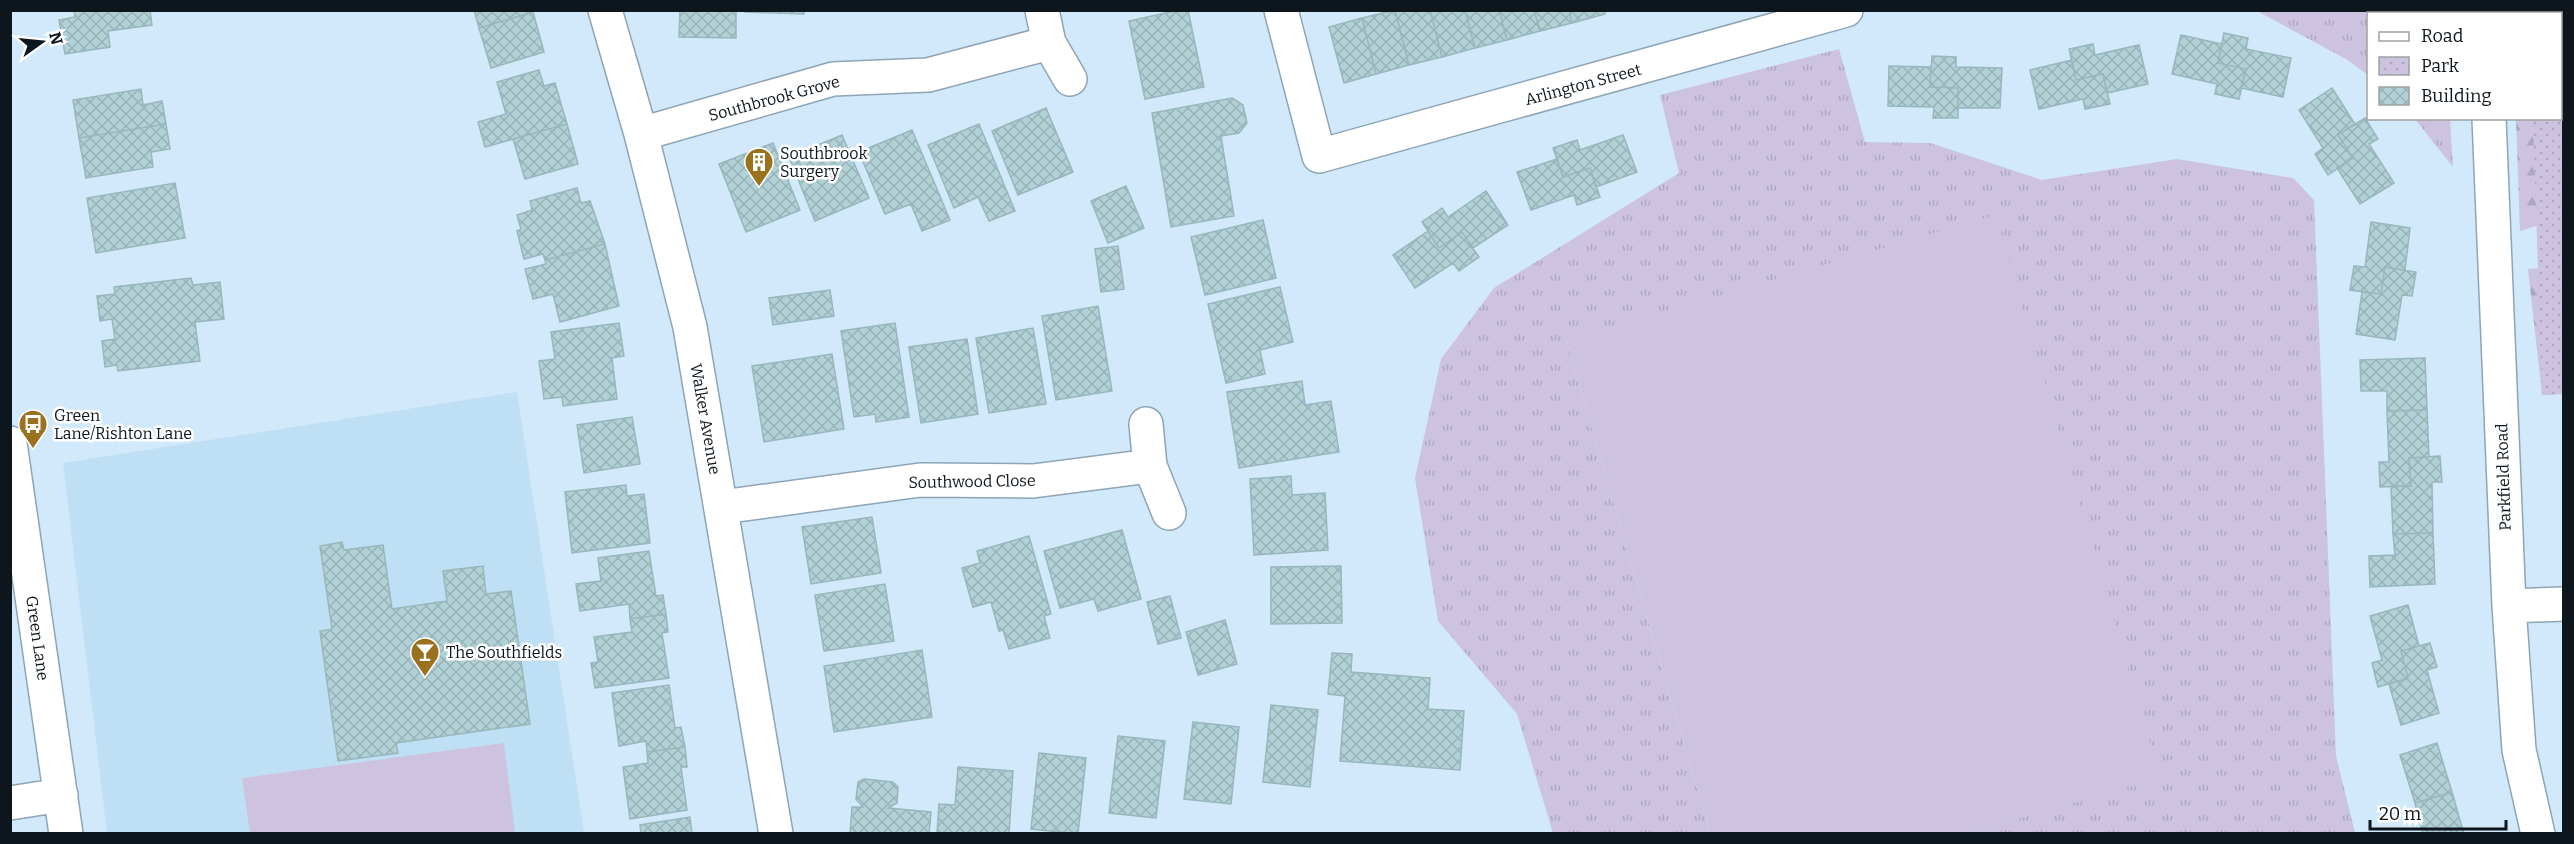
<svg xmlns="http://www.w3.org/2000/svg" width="2574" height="844" viewBox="0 0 2574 844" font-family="Bitter,serif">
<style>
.built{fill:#bfdff4}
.grass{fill:url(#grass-tufts)}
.forest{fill:url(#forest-firs)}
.park{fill:url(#park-dots)}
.pitch{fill:#cdc3e1}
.building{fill:url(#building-cross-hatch);stroke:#97b7bb;stroke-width:1.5}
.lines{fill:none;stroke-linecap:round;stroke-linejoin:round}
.minor-casing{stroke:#8ea5b5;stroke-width:36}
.minor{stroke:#fff;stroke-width:33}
.labels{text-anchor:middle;stroke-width:5;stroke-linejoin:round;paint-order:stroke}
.street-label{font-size:16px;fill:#0d161c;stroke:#fff}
.poi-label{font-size:16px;fill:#0d161c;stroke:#fff;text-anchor:start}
</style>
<defs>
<pattern id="grass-tufts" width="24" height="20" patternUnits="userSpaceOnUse" patternTransform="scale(1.5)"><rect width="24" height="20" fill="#cdc3e1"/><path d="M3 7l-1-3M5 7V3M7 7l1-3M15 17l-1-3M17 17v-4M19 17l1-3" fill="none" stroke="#afa7c0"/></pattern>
<pattern id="forest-firs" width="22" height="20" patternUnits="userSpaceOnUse" patternTransform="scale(1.5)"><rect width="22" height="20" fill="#cdc3e1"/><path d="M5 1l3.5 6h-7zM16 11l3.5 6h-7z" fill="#afa7c0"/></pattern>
<pattern id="park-dots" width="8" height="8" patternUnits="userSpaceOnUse" patternTransform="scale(1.5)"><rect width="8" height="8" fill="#cdc3e1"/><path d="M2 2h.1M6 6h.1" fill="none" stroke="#afa7c0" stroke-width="1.8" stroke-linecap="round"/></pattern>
<pattern id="building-cross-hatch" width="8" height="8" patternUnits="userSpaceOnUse" patternTransform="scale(1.5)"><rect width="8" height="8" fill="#b1d1d6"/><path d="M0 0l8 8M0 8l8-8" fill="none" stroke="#97b3b7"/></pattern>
</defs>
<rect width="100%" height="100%" fill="#d1e9fa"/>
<!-- built -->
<path class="built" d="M517 392 584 833H107L63 463Z"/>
<!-- grass -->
<path class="grass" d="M2444 11V13L2368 14V75L2346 59 2257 11Z
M1839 49 1865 142 1930 143 2042 180 2177 159 2293 178 2314 200 2336 756 2355 833H1969L2160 777 1566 340 1710 833H1553L1517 714 1438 621 1415 478 1441 359 1494 288 1679 173 1660 95Z
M2415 119H2450L2453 167Z"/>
<!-- forest -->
<path class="forest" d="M2512 11H2564L2563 218 2520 231 2516 119 2560 118V14L2512 13Z
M2563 267V394L2542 395 2528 269Z"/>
<!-- park -->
<path class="park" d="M2530 11H2563V394L2542 395 2533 119 2560 118V14L2530 13Z"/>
<!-- pitch -->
<path class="pitch" d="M1996 215 2160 778 1969 833H1710L1566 340Z
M504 743 515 833H250L242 778Z"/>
<!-- building -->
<path class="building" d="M74 10H150L152 25 108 31 110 47 65 54 59 20 75 17Z
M474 10H532L533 12 479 28Z
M680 10H736V38L679 37Z
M745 10H804V14L745 12Z
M1179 10H1188L1204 87 1145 99 1129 21Z
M1395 10 1409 65 1376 74 1362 18Z
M1395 10H1430L1442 57 1409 65Z
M1430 10H1465L1475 48 1442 57Z
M1465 10H1499L1507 40 1475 48Z
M1499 10H1534L1540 31 1507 40Z
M1534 10H1569L1572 23 1540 31Z
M1569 10H1604L1605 14 1572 23Z
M533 12 544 52 491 68 479 28Z
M1362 18 1376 74 1344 83 1329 27Z
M2224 33 2248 38 2246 49 2291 58 2283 97 2241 88 2246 69 2218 63Z
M2181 35 2222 44 2218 63 2246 69 2239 99 2215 94 2217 84 2172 74Z
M2093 44 2095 55 2139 45 2148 84 2107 93 2103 74 2076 80 2069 49Z
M1932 56 1956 57V67L2002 68 2000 108H1958V88L1930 87Z
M2072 60 2076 80 2103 74 2110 104 2085 109 2083 99 2039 109 2030 70Z
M1889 66 1931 67 1930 87 1958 88V118H1933L1934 107 1888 106Z
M539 70 544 86 555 83 567 124 485 147 478 122 506 114 497 82Z
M2332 88 2355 124 2338 135 2353 158 2328 175 2315 154 2323 148 2299 110Z
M141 89 143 105 162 101 166 124 79 138 73 100Z
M1232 98 1243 105 1247 123 1239 133 1221 136 1234 216 1171 227 1152 113Z
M1046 108 1073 172 1018 195 992 131Z
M2365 118 2378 139 2369 144 2394 183 2360 204 2337 168 2353 158 2338 135Z
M166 124 170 149 151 152 153 167 86 178 79 138Z
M567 124 578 164 525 179 513 139Z
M979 124 1015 211 989 221 978 197 954 208 928 145Z
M912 130 950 220 922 231 911 204 885 214 859 152Z
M842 135 869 198 815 221 789 157Z
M1623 135 1637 172 1596 187 1590 168 1563 177 1553 148 1577 140 1580 150Z
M773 143 800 210 746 232 719 164Z
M1557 159 1563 177 1590 168 1600 197 1577 205 1574 195 1531 210 1517 172Z
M175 183 185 238 96 253 87 198Z
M1126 186 1144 228 1108 243 1091 201Z
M577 188 581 203 590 201 605 244 545 260 543 254 524 259 517 231 521 229 517 215 532 210 530 201Z
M1486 191 1508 225 1473 248 1462 232 1439 248 1422 222 1442 208 1448 217Z
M1263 220 1276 278 1205 295 1191 237Z
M2371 222 2410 228 2405 270 2385 267 2381 294 2350 290 2354 266 2365 267Z
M1428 231 1439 248 1462 232 1479 257 1459 271 1453 263 1415 288 1393 255Z
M605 244 619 306 560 322 553 294 533 299 525 269 546 264 545 260Z
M1118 246 1124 289 1101 292 1095 249Z
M2385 267 2416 272 2412 296 2402 295 2395 340 2356 334 2362 292 2381 294Z
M191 278 193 285 220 282 224 319 195 322 200 361 118 371 117 365 105 367 102 341 115 339 112 319 100 321 97 296 115 294 114 287Z
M1280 287 1293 342 1260 350 1265 374 1226 383 1208 304Z
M830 290 834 316 773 325 769 298Z
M1098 306 1112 391 1056 400 1042 316Z
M619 323 624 356 612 358 617 399 563 406 562 397 544 399 539 361 555 359 551 332Z
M895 323 909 417 876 422 875 414 854 417 841 331Z
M1033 328 1046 404 989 413 976 338Z
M967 339 978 414 921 423 909 347Z
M832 354 844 429 764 442 752 366Z
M2425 358 2427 410 2387 411V391H2361L2360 360Z
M1302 381 1305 405 1331 401 1339 452 1239 468 1227 392Z
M2427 410 2429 457 2409 458 2411 486 2380 487 2379 462H2389L2387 411Z
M632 417 640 464 584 473 577 425Z
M2440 456 2442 482H2432L2433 533 2393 534 2391 486H2411L2409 458Z
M1291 476 1292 495 1325 493 1328 550 1254 555 1250 479Z
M626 485 627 496 644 494 650 543 572 553 565 492Z
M872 517 881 573 811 584 802 527Z
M1122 530 1141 599 1098 611 1094 599 1060 608 1044 551Z
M2433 533 2435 584 2370 587 2369 556 2395 555 2393 534Z
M1029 536 1051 614 1044 616 1050 638 1009 649 1003 630 999 631 991 602 973 607 962 568 980 563 977 551Z
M342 542 344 550 383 545 392 609 447 601 443 571 483 566 486 594 511 591 530 724 396 743 398 753 338 761 320 631 332 629 320 546Z
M649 551 656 596 663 595 666 614 630 619 629 604 580 611 576 584 601 581 598 558Z
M1341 566 1342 623 1271 624V567Z
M885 584 894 641 824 651 815 595Z
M1170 596 1181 638 1158 644 1147 602Z
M2408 605 2419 646 2401 651 2408 678 2378 687 2372 663 2382 660 2370 616Z
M666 614 668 632 662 633 669 678 595 688 591 663 598 662 594 637 632 632 630 619Z
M1225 620 1237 664 1198 675 1186 632Z
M2430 643 2437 667 2427 670 2439 713 2401 725 2389 684 2408 678 2401 651Z
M922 650 932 717 834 732 824 666Z
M1332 653 1352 654 1351 672 1430 678 1428 709 1464 711 1460 770 1340 761 1345 696 1328 694Z
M669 685 675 728 681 727 685 747 647 752 646 741 619 746 612 693Z
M1271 705 1318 710 1310 787 1263 782Z
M1193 722 1239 727 1231 804 1184 799Z
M1118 736 1165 741 1156 818 1109 813Z
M2437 743 2452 792 2415 803 2400 755Z
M685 747 687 767H681L687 810 630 819 623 767 648 763 647 752Z
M1039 753 1086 758 1078 834 1031 829Z
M958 767 1013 771 1009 834H937L939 804 955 805Z
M864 779 893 782 898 787 897 803 888 808 931 812 929 834H850L852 807H863L856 799 858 782Z
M2452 792 2464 834H2423L2415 803Z
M690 817 692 834H641L640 825Z"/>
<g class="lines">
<!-- minor casing -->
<g class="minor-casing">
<path id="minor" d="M605 10 641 134 690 327 776 834
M1042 10 1049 43 1070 79
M1281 10 1319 156 1846 10
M2484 10V14
M2489 118 2509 606 2519 750 2538 834
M641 134 833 79 928 75 1049 43
M1146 424 1150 466 1169 513
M10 443 66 834
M722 507 920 480 1033 481 1150 466
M2509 606 2564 604
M10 803 61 795"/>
</g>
<!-- minor -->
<use href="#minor" class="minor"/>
</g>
<!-- icons -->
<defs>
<g id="building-pin" transform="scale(1.5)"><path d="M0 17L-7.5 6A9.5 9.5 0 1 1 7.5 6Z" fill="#9a721f" stroke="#fff"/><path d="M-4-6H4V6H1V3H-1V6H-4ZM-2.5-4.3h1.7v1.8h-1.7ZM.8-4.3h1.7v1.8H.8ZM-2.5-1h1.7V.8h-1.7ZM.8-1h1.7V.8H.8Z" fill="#fff"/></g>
<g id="bus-pin" transform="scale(1.5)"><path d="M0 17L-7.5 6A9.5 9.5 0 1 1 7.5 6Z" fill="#9a721f" stroke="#fff"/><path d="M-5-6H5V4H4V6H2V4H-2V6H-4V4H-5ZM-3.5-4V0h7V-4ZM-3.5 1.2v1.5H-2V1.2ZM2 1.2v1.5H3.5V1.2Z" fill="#fff"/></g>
<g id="bar-pin" transform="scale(1.5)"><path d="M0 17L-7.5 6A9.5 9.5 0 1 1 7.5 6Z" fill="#9a721f" stroke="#fff"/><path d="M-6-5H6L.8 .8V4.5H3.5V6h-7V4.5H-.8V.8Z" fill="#fff"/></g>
</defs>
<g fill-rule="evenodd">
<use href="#building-pin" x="759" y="162"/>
<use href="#bus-pin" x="33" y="424"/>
<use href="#bar-pin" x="425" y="652"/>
</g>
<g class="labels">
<!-- street labels -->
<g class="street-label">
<text transform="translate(1583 84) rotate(-15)" y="6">Arlington Street</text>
<text transform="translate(774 98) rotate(-15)" y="6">Southbrook Grove</text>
<text transform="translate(706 419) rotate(80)" y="6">Walker Avenue</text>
<text transform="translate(2503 477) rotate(-92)" y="6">Parkfield Road</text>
<text transform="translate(972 481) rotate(-1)" y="6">Southwood Close</text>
<text transform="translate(38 638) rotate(82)" y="6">Green Lane</text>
</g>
<!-- poi labels -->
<g class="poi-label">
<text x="780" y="159">Southbrook<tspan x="780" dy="18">Surgery</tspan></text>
<text x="54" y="421">Green<tspan x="54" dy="18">Lane/Rishton Lane</tspan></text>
<text x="446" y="658">The Southfields</text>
</g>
</g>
<!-- border -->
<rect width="2574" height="844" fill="none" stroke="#0d161c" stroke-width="24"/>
<!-- legend -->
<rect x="2367" y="12" width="195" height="108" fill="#ffffff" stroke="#9ea2a4" stroke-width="1.5"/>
<rect x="2379" y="32" width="30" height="9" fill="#ffffff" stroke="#9ea2a4" stroke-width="1.5"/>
<text x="2421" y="42" font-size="18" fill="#0d161c">Road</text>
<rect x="2379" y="57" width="30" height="18" fill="url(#park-dots)" stroke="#9ea2a4" stroke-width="1.5"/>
<text x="2421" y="72" font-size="18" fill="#0d161c">Park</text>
<rect x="2379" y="87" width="30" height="18" fill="url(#building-cross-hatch)" stroke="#9ea2a4" stroke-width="1.5"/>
<text x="2421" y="102" font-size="18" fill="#0d161c">Building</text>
<!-- north arrow -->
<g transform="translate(42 42) rotate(75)" stroke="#ffffff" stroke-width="4.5" paint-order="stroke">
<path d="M0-4.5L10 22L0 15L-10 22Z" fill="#0d161c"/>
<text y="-9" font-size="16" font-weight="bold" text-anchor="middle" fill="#0d161c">N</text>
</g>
<!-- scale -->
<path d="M2370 820v9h136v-9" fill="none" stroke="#0d161c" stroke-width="3"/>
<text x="2379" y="820" font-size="18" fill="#0d161c" stroke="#ffffff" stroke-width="4.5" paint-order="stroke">20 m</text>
</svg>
